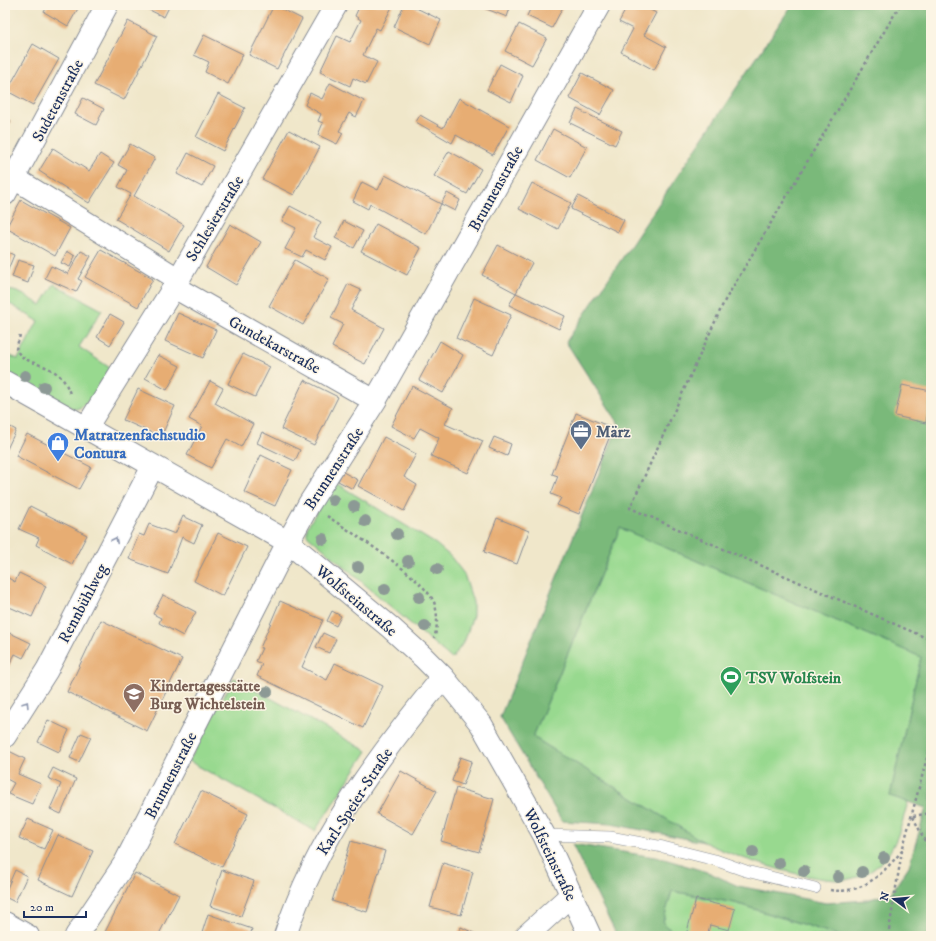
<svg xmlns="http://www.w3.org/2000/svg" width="936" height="941" viewBox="0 0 936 941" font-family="'IM FELL DW Pica',serif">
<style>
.green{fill:#98d98f;stroke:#5a8476}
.forest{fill:#7ab97a;stroke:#4a746c}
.building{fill:#e7ad73}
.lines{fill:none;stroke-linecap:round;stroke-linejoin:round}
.lane-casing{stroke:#868b94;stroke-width:12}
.street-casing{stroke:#868b94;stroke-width:24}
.path{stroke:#868b94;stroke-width:2.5;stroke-dasharray:3 3;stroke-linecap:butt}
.lane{stroke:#fff;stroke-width:11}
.street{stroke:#fff;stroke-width:22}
.tree{fill:#8c9995}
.oneway{stroke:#8d97ae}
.labels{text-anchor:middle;stroke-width:3;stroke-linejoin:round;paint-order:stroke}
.street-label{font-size:16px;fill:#1b2f5e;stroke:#fcf5e5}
.service-label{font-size:16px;font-weight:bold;fill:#4e5e75;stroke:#fcf5e5;text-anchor:start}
.shop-label{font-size:16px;font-weight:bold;fill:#366cbe;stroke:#fcf5e5;text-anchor:start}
.leisure-label{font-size:16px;font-weight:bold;fill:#27864d;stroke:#fcf5e5;text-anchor:start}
.education-label{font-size:16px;font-weight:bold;fill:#785e54;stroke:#fcf5e5;text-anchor:start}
</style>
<rect width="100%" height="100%" fill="#fcf5e5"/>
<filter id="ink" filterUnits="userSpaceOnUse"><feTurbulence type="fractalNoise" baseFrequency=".025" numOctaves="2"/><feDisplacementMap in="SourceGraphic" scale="8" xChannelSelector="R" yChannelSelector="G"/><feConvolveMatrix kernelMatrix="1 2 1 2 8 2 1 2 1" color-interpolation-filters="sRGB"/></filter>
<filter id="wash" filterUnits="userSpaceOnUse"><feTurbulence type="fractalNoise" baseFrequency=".012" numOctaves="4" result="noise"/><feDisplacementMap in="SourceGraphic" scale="16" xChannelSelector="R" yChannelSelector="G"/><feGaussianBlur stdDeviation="0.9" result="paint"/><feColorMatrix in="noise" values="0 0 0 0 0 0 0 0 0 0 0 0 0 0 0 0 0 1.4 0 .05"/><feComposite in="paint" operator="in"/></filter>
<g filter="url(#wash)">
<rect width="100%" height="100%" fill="#f0e7ca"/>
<!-- green -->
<path class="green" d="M54 284 102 310 79 347 110 368C103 379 88 410 74 409L5 374V354L18 359 38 321 5 301V291C17 288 30 299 41 305Z
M334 482 436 544 451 557 464 574 473 602V615L465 640 452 659 307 535V528Z
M620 528 921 657 890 796 908 802C901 826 896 852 875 868 866 875 851 880 841 880 805 880 736 858 704 842 684 832 666 818 647 807 609 784 571 760 533 737Z
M234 678 367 751 315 831 189 761Z
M672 891 735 903 840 936H676L663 922Z"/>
<!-- forest -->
<path class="forest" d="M792 5H931V936H840L735 903 672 891 663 922 676 936H617L572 844 661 858 710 873 738 886 826 903 867 900 891 893 909 866 926 808 890 796 921 657 620 528 533 737 704 842 611 824 562 821 500 717 619 424 566 342Z"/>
<g id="blocks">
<!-- building -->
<path class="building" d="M48 5H80L68 26 44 12Z
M139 5H170L164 17Z
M274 5 302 19 277 69 249 55Z
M360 5H393L380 30 376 28 363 55 377 62 366 84 353 78 350 86 320 72 337 36 350 42 361 20 355 16Z
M404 5H410L441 20 430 44 394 27Z
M476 5H511L507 17Z
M532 5H564L552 28 527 16Z
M628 5H641L656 13 644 35 666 47 654 70 621 52 633 29 619 22Z
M128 21 157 36 124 100 94 85Z
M519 24 547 38 532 65 505 51Z
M204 35 243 54 228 84 205 72 209 62 194 55Z
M33 44 59 59 33 105 7 91Z
M500 64 523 76 511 102 487 90Z
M582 73 614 90 600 115 569 98Z
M330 83 364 101 356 117 349 113 339 131 343 133 337 144 318 135 323 123 318 121 321 114 305 105 310 93 322 99Z
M218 94 245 108 223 151 196 137Z
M83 98 104 109 96 125 75 114Z
M459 98 509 126 493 155 456 135 452 143 416 122 420 115 443 128Z
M577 109 622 131 615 145 570 123Z
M5 118 11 121 5 134Z
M553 129 587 147 570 178 537 160Z
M289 130 320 147 294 195 262 179Z
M130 144 155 158 134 196 184 225 169 251 116 219 131 194 118 187 127 170 118 165Z
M53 148 89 171 100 154 114 163 89 203 39 171Z
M449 151 481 169 467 194 434 176Z
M188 153 213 166 202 187 177 174Z
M385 175 441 204 426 234 370 204 368 209 353 201 362 182 378 190Z
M532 183 571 203 558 229 519 209Z
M447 193 460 200 455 211 441 204Z
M578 196 624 220 618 232 571 209Z
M21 200 70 228 55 256 6 228Z
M290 206 321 222 313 237 332 247 325 260 306 250 302 257 285 249 296 228 282 221Z
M344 221 363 231 354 248 335 238Z
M230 224 261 242 236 285 206 267Z
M376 224 421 248 407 275 361 251Z
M498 245 532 263 516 293 482 275Z
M101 250 153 279 138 307 85 277Z
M5 251 14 255 5 277Z
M67 251 75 256 70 267 61 263Z
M81 251 91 256 78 279 82 281 76 292 45 278 51 266 68 274Z
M18 260 34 265 28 283 12 277Z
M295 260 329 279 303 325 269 306Z
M348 284 361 290 351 310 384 328 365 364 332 347 343 324 331 318Z
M516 293 565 316 559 329 509 305Z
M474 298 511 315 493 355 456 338Z
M178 313 216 330 203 358 165 341Z
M110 314 124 322 110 345 97 337Z
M440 341 463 355 443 393 419 380Z
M243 354 270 367 255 397 228 384Z
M158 355 180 366 167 390 145 378Z
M304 380 338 397 314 445 281 429Z
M210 381 223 388 215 403 253 424 241 447 227 439 211 468 187 455 202 426 189 419Z
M902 385 931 391 926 423 895 416Z
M412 386 453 408 445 424 483 441 468 473 431 456 439 438 420 428 414 438 391 426Z
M138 389 175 406 161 437 123 420Z
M576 413 613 428 579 514 557 505 561 498 551 494 558 476 552 474Z
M5 424 16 430 7 449 5 448Z
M262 432 300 450 295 461 257 443Z
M27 434 91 467 79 489 16 456Z
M384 437 416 454 404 477 417 485 404 511 358 486Z
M494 437 511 444 507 456 489 448Z
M261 455 292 470 275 506 244 492Z
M343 472 358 480 353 489 338 481Z
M30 506 87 535 72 564 36 545 39 538 19 529Z
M183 516 202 525 194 543 182 537 168 574 129 559 139 534 144 536 149 524 175 534Z
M497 518 529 531 517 564 484 552Z
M218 533 247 547 223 596 194 581Z
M19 573 46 586 32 617 5 605V576L15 582Z
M163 595 196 612 183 636 159 623 161 618 153 614Z
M280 601 323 620 302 667 327 680 335 663 383 686 363 728 257 676 262 664 256 661 262 648H260Z
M332 611 341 616 336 626 327 621Z
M101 620 182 659 147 731 67 692Z
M10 633 31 643 23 658 15 654 5 674V643Z
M323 633 336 639 329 653 316 647Z
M48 720 69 730 59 752 38 742Z
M81 733 91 737 79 762 70 758Z
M9 751 25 759 18 774 41 784 32 804 8 794 14 783 5 778V759Z
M460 757 472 761 463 785 452 781Z
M53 768 76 779 61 814 50 809 61 784 48 778Z
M401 771 437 791 413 834 377 814Z
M456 788 494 799 479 852 441 841Z
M201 791 248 814 222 867 175 844Z
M28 819 53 830 44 849 19 838Z
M58 835 93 851 72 896 38 880Z
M351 841 385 851 367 912 332 901Z
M443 863 473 872 461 915 430 907Z
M15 870 27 876 15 902 5 897V893Z
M222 870 254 881 241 916 210 906Z
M135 873 179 895 158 936H103Z
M696 899 735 909 729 930 710 925 707 936 686 935Z
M208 914 252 929 250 936H201Z
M461 927 480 936H457Z"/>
</g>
</g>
<g filter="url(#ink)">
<use href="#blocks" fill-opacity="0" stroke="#868b94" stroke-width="1"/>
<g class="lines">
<!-- lane casing -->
<g class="lane-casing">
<path id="lane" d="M544 835 610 837 663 847 715 860 746 871 815 888"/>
</g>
<!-- street casing -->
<g class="street-casing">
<path id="street" d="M14 178 178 279
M5 194 107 5
M174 287 375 401
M5 382 288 542 391 628 423 657 443 677 481 724 544 835 590 936
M86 428 174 287 336 5
M5 736 47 670 153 466
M5 923 28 936
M76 936 125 863 288 542 309 504 375 401 599 5
M285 936C316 839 379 755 443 677
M526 936 571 895"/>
</g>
<!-- path -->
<path class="path" d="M900 5 724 302 630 508 931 640
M20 335 16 349C26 370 59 358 70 394
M327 516C352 533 422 576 434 602 438 613 438 627 434 638
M913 816 931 813
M913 817 931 853
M830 890C863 895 882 874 902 851
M888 936 902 851 931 743"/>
<!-- lane -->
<use href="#lane" class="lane"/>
<!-- street -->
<use href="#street" class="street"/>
</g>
<!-- trees -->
<g class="tree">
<circle cx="25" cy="376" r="6"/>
<circle cx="44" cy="387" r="6"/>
<circle cx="333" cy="500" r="6"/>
<circle cx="354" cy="506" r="6"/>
<circle cx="365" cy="521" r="6"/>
<circle cx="397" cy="534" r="6"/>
<circle cx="323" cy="539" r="6"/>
<circle cx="408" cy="561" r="6"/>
<circle cx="358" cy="567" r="6"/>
<circle cx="437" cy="569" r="6"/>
<circle cx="385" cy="589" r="6"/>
<circle cx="419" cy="597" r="6"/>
<circle cx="425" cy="626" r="6"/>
<circle cx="267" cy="692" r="6"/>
<circle cx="753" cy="852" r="6"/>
<circle cx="884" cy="858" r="6"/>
<circle cx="779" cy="863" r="6"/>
<circle cx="804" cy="871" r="6"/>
<circle cx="862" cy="872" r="6"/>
<circle cx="838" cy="877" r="6"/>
</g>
<!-- one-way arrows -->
<defs><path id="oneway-chevron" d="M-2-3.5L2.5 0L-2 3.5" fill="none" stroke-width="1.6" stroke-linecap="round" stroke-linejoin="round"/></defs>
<g class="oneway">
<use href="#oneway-chevron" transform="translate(115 540) rotate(-63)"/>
<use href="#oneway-chevron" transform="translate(26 704) rotate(-58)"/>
</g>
</g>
<!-- icons -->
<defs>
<g id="office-pin" transform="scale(1.15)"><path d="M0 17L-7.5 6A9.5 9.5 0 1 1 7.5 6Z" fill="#5c6f8a" stroke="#fcf5e5"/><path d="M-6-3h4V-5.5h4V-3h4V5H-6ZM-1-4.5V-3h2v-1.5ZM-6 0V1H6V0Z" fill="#fff"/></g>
<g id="shop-pin" transform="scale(1.15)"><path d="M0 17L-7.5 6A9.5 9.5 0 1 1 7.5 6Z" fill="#3f7fe0" stroke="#fcf5e5"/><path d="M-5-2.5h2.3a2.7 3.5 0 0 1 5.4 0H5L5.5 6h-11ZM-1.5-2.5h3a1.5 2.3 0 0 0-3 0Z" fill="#fff"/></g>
<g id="stadium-pin" transform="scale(1.15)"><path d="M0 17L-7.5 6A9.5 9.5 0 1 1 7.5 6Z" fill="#2e9e5b" stroke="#fcf5e5"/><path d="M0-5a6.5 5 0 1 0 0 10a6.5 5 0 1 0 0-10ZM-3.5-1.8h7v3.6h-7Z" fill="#fff"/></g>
<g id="school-pin" transform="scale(1.15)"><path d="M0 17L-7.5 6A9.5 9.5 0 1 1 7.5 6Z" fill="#8d6e63" stroke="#fcf5e5"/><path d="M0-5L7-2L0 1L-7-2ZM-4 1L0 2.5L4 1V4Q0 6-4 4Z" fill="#fff"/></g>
</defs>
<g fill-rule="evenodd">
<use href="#office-pin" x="581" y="431"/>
<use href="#shop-pin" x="58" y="443"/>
<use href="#stadium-pin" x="731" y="677"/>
<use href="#school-pin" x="134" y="694"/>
</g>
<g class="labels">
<!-- street labels -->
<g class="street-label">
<text transform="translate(57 100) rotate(-62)" y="6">Sudetenstraße</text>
<text transform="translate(495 188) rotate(-61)" y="6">Brunnenstraße</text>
<text transform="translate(214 218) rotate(-59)" y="6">Schlesierstraße</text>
<text transform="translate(275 344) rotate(29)" y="6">Gundekarstraße</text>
<text transform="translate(333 468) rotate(-57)" y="6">Brunnenstraße</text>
<text transform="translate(357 600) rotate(40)" y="6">Wolfsteinstraße</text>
<text transform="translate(82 603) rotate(-62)" y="6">Rennbühlweg</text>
<text transform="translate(170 775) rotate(-63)" y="6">Brunnenstraße</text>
<text transform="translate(354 801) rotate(-57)" y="6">Karl-Speier-Straße</text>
<text transform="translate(551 854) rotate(64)" y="6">Wolfsteinstraße</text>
</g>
<!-- service labels -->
<g class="service-label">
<text x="596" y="437">März</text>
</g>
<!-- shop labels -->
<g class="shop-label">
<text x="74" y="440">Matratzenfachstudio<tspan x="74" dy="18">Contura</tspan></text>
</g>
<!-- leisure labels -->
<g class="leisure-label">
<text x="746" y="683">TSV Wolfstein</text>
</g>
<!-- education labels -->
<g class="education-label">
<text x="150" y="691">Kindertagesstätte<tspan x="150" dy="18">Burg Wichtelstein</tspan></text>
</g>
</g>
<!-- margin -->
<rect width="936" height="941" fill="none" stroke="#fcf5e5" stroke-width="20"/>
<!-- north arrow -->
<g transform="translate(894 899) rotate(286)" stroke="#fcf5e5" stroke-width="3" paint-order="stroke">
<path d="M0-3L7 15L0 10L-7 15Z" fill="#1b2f5e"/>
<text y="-6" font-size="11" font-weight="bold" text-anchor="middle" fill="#1b2f5e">N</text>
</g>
<!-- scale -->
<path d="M24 911v6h62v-6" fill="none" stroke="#1b2f5e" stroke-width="2"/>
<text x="30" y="911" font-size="12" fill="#1b2f5e" stroke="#fcf5e5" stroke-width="3" paint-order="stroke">20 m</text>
</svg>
